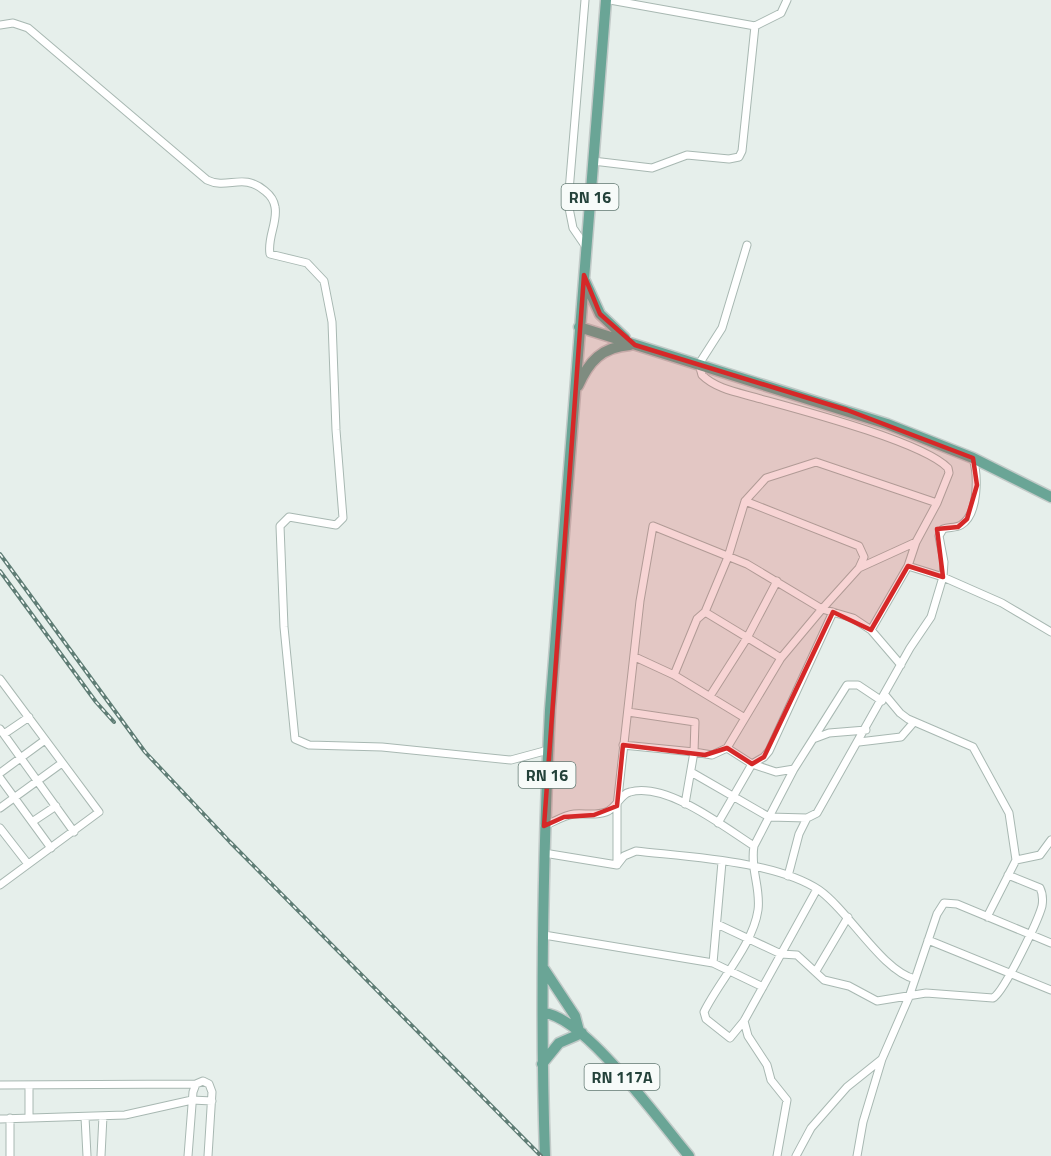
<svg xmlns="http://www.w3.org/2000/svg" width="1051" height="1156" viewBox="0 0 1051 1156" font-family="'Titillium Web',sans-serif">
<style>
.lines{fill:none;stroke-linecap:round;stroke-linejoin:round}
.street-casing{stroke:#a8b8b2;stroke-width:9}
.primary-casing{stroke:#c2cac8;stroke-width:13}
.street{stroke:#fff;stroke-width:7}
.primary{stroke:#6aa596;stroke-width:10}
.rail-casing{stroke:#5f7d75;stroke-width:4}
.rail{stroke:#f7fbf9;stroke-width:1.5;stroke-dasharray:4.5;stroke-linecap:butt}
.marked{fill:#d62828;fill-opacity:0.2;stroke:#d62828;stroke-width:4.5;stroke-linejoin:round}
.labels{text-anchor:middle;stroke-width:4.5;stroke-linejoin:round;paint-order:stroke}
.shield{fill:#f7fbf9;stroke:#637a73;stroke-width:1.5}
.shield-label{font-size:16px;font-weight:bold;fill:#24423a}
</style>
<rect width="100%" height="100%" fill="#e6efeb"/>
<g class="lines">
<!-- street casing -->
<g class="street-casing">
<path id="street" d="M585 0 568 203 573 228 586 247
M610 0 755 26
M0 25 13 23 28 28 207 180C228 190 243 172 265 191 270 195 274 200 275 207 278 222 267 238 270 254L307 263 324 281 332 322 336 430 343 518 336 525 289 517 280 526 284 627 295 739 309 745 382 747 511 760 548 750
M593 161 652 168 687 155 729 159 739 157 742 151 755 26 781 13 787 0
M747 245 722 328 699 364 702 375C717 390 742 393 761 399 801 410 923 442 948 468L949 473 937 503 916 542 908 566 871 630
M745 501 859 546 864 557 859 568
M908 566 943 577 1002 603 1051 632
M705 612 781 658
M635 657 674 675 745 718
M674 675 697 619 705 612 728 557 745 501 766 478 816 462 937 503
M0 679 99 812 0 885
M885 695 900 713 908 719 973 747 1009 813 1016 860 987 917
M710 696 747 638 777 581
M0 729 74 832
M4 734 29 717
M813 739 847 685H858L882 701
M859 742 901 737 914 722
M623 745 694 752 695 722 628 712
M727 748 781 658 822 609 859 568 916 542
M691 772 769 817 794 769
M0 773 45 740
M0 778 51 848
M685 804 694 752 712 755 727 748 752 764 764 757 769 751 833 612
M0 808 62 763
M32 822 56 806
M718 823 752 764 776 772 794 769 813 739 829 733 866 730
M544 826C554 822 564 815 574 814 585 813 595 816 606 812 617 808 620 794 630 792 667 782 724 827 754 846 750 869 761 888 758 910 753 945 719 981 704 1012L706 1019 730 1038 744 1021 817 889
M0 828 28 864
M754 846 769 817 807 818 817 813 910 648 931 617 943 577 944 562 939 536 943 529C949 527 956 528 961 525 979 514 978 475 973 458
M544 853 617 865 624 856 636 851C688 857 776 861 819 890 849 911 882 971 915 979
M1016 860 1040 855 1051 840
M617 865V806L640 601 653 526 747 564 822 609 853 618 871 630 901 665
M788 876 799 834 807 818
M717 924 781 954 797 955 824 980 849 986 877 1001 926 993 993 998C1004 992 1038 921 1042 906 1043 900 1043 894 1040 888L1008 875
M544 935 713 963 722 862
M928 940 1051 990
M713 963 763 987
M816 971 848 917
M744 1021 748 1036 767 1065 771 1080 787 1100 777 1156
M0 1085 196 1084
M85 1117 87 1156
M10 1118V1156
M29 1118V1085
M0 1119 125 1115 192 1100 212 1101
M101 1156 103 1116
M188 1156 193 1092 196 1084 203 1081 209 1084 212 1092 208 1156
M796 1156 811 1128 847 1087 882 1059 909 997 937 914 944 903 957 904 1051 943
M857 1156 863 1122 882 1059"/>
</g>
<!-- primary casing -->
<g class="primary-casing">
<path id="primary" d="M585 281 600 314 625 338
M579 327 887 424 973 458 1051 497
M578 386C589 361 602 347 630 345
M544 969 575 1016 579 1031
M544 1013C585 1017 661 1123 689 1156
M542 1064 559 1043 582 1033
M545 1156C540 1008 543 858 550 710L606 0"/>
</g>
<!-- street -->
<use href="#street" class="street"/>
<!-- primary -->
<use href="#primary" class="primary"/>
<!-- rail casing -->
<g class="rail-casing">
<path id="rail" d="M0 554 145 752 230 842 541 1156
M0 571 96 702 114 722"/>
</g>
<!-- rail -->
<use href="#rail" class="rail"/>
</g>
<!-- marked area -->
<path class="marked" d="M584 275 600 314 635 345 847 410 973 458 977 485 967 519 958 527 937 529 943 577 908 566 871 630 833 612 764 757 752 764 727 748 705 755 623 745 617 806 594 815 564 817 544 826Z"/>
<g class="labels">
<!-- shield labels -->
<g class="shield">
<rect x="561.5" y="184" width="57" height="26" rx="4.5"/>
<rect x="518.5" y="762" width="57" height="26" rx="4.5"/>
<rect x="584.5" y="1064" width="75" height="26" rx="4.5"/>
</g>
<g class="shield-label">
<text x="590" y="203">RN 16</text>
<text x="547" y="781">RN 16</text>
<text x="622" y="1083">RN 117A</text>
</g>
</g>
</svg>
